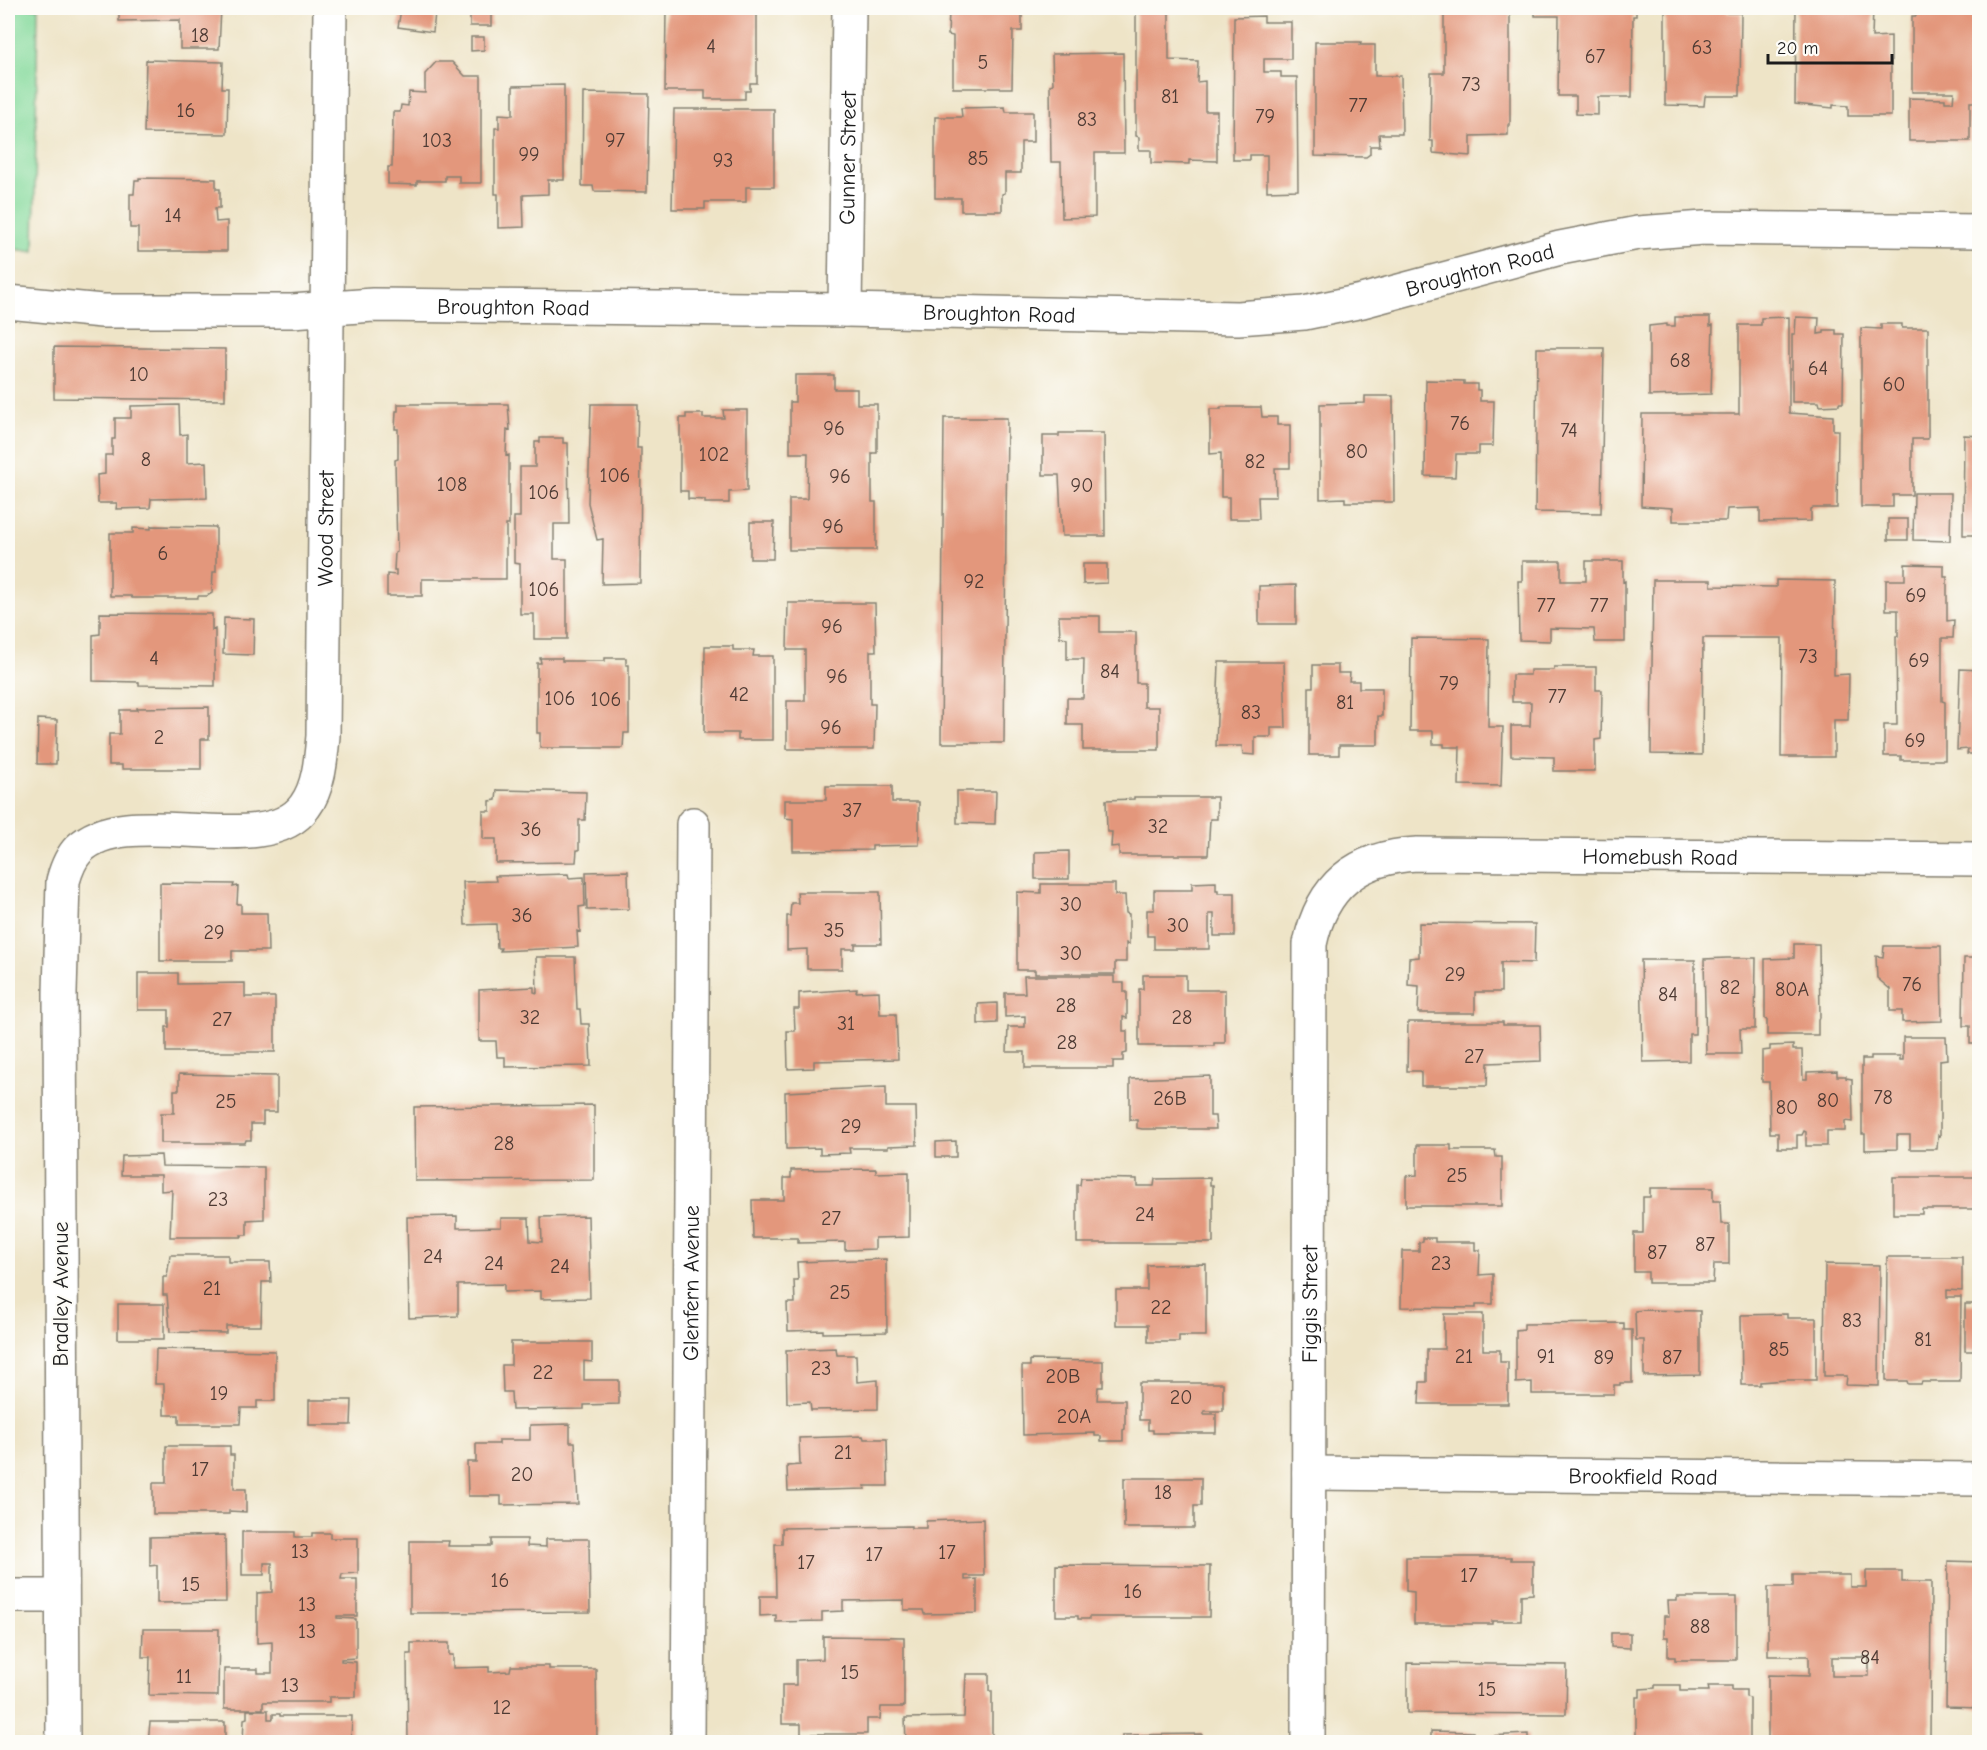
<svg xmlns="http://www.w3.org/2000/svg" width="1987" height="1750" viewBox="0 0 1987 1750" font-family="'Comic Neue',sans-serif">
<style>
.green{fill:#86da9d;stroke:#517b5c;stroke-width:1.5}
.building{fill:#e3977b;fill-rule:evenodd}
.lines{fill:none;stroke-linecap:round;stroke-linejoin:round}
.minor-casing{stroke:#858072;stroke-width:36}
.minor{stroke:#fff;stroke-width:33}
.labels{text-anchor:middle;stroke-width:4.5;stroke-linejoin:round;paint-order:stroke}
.number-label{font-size:20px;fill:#4e3b34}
.street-label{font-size:22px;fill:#1c1c1c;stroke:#fdfcf7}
</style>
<rect width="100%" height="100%" fill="#fdfcf7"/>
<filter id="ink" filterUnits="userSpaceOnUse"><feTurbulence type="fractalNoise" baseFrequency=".0167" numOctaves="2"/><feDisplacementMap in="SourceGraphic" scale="12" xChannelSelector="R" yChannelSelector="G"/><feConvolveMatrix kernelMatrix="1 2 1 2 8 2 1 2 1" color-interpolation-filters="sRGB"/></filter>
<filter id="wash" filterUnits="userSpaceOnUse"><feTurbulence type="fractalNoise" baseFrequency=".008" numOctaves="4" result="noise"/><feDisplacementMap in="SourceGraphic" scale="24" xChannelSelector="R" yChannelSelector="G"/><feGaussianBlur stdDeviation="1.35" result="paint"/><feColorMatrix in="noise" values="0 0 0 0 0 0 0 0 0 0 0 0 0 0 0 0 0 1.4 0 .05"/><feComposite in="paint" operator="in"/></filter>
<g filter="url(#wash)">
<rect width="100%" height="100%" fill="#eee4c7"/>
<!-- green -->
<path class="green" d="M8 8H38L34 252 8 248Z"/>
<g id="blocks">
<!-- building -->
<path class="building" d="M119 8H221L219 49H180V20L119 21Z
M470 8H491V26H470Z
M666 8H698V9L757 8V83H750V91H745V99H705V91H665Z
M954 8H1022V31H1013L1012 88H953V36L948 35 949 11H954Z
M1136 8H1169V60L1198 61 1197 82 1205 81V111H1217V161L1189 160V164L1151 163V150H1139V137L1136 136Z
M1444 8H1493V10H1510V125H1508V135L1471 136V156L1433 153V141H1430L1431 73H1444Z
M1535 8H1636V16H1633L1632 97H1598V115L1576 114V96H1558L1559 16H1535Z
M1691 8H1727V13H1741L1740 96H1705L1704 106 1665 105V10L1690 11Z
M1796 8H1873L1872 37 1891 36V116H1848V106L1833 105V108L1795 104Z
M1916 8H1980V102H1970V141H1909V98L1945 99V102H1953L1954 92H1912V16H1916Z
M401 9 435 13 433 32 398 27Z
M1264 16V22H1291V59H1264V72H1281V77H1297L1298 190 1267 191V155H1250V160H1233L1234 17Z
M471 37H484V50L471 51Z
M1315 42H1361L1360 45H1375V76H1401L1402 134H1379L1380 146H1370V154L1366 157 1315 156Z
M1123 53 1124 153H1095V217L1062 218 1061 162H1051L1050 85 1053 84 1052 54Z
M146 60 223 62 222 88H228L227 134 144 133Z
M436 62H452L465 76H481V183H459V176H445V181H417V185L388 184V167H392L393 112H400L401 105 408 106 409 92 425 93V74Z
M564 85V180H548V194L523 195 524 227 498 228V194H495V128H499V114L513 115V86Z
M583 93 649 94 647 192 594 191 593 186H582Z
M1005 107 1006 112H1033V142H1021V173H1005V193L1002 194V211H961V198H935V117H962L961 108Z
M674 109H774V187H746V202H705V209H672Z
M139 178 216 179V189H220V208H215L216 222 227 221V251H138V228H130V194H134L135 180H139Z
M1675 317H1710V326L1713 325 1711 394 1649 396V326L1667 324V326H1675Z
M1789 317V413L1833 416V430H1838L1837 508H1813L1811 509V521L1760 522V508L1727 509 1726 521H1673V508L1641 506 1642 414H1739V325H1761V318Z
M1796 317 1819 318 1818 334 1824 333V330H1836V334H1844L1843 403H1839V405L1820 406 1819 402H1792V334H1795Z
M1881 324H1902V328H1928V439H1912V495H1893V507H1861V328L1881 329Z
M54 347 225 349V400L54 398Z
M1537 348H1604L1601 513 1535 512Z
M795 375H834V389H857V404H877V453H872V502H876V550H789V499H807L808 453H790V402H795Z
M1426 380 1464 381V384H1477V390H1480V401H1494L1493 446H1479V454H1456L1455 477 1425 476Z
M1365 396H1393L1394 502H1345V498L1320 499V404L1365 403Z
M398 404H508L510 430 507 429 506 456 509 455V525H506V579H422V596H387V574L396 575V570H394L395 553 397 552 395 460 398 459V429H395L396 411H398Z
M591 404H638L637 448H641L640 583 602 584 603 539 597 540 588 503Z
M179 405 180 435 187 434V463L206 462 207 498 151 499 150 508 116 509 117 503H98L97 475 105 474V455H112V439H115V418H131V406Z
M1221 407H1261L1262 417H1277V425H1290V468H1275L1276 497H1258L1259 519H1229V497H1221V453L1210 454V409H1221Z
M723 410H747V491L729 492V503H705V500L688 499V491H680V418H686V414H703V418H724Z
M944 418H1007L1004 743H941Z
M1059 433H1104L1105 536H1062L1059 475H1043V436H1059Z
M1964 435 1980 436V535H1963Z
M540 438H563V443H568L569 524H554V559H567V639H534V614H520V564L514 563V517H520V467H535V442H540Z
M1914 493H1951L1950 541 1913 540Z
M1888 519H1908V540H1888Z
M750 522H774L773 559H750Z
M151 526 216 527V572H213L212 593 207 596H198V598H132L131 596H110V533H133V528L151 529Z
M1522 561H1561V581H1586V561H1623V582L1625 581V642H1595L1594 629 1550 628V641L1519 640 1518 581H1522Z
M1083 564H1107V583L1083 584Z
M1905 564 1944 565V577H1947V621L1954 620 1953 638H1942V701L1945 702V760H1901V756H1884V725H1897L1896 636H1898V610H1886V580H1905Z
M1653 580H1711V586L1776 587V580L1835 581 1834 675 1849 674 1848 720H1834V757H1781L1782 638H1703L1702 755 1651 754Z
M1296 585V624H1259V586Z
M788 603H875L876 651H870V704H875L874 749H787V701H805V650H787Z
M100 613 212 614V630L215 629V686L139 685V682L93 681V635L100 634Z
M1059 616H1100V632H1136V683H1144V707H1159V750H1083V725H1067V698H1083L1084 659H1067V638L1060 637Z
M224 618 254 619 253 655 223 654Z
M1411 638 1489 639 1488 727H1503L1501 786 1459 785 1460 747H1444V744H1433V731H1410Z
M705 646H733V650H754L753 656H773V740H738V733H704Z
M540 658H562V661H605V658H626V665H629V733H624L623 748H540V733H537V663H541Z
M1219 662H1284L1286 728H1271V737H1255V755L1243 754 1242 746H1216Z
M1313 665H1338V673H1350L1349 681H1359V688H1382V716H1378V745H1339V755H1309V687H1313Z
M1554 667H1596V690H1602L1601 739 1595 740V771H1554V757L1511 756V726H1530L1531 702H1512V675H1530V670H1554Z
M1960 669 1980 670V754H1967L1968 749 1957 750Z
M209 707V739H201V769H122V765H109V734H120V710H137V708Z
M38 719 57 720 56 764H37Z
M826 786H892V802H919V845L872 846V850L793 851V819L785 818V800H826Z
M497 790 586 792 585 820H579V850H577L576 862 496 863V839H483V811H490V801L496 800Z
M957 791H996L995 824 957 823Z
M1134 797H1217V819H1210L1208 855H1119V846L1111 847 1112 832H1107L1106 800 1134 799Z
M1069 851V879H1035V852Z
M628 871 629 909 587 910 586 872Z
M568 874 569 878 584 877 585 906 579 907 580 932 577 931 578 947 500 951 501 948H497L496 924 465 925 463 882 496 881 495 876Z
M1216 882V890H1218V893H1235V936H1214V914H1209V949H1154V936H1147V910H1154V890H1192V883Z
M160 883 234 884 233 887 238 886 237 904H241V913H267L268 951H232V961H160Z
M1041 884H1115V895H1125L1126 913 1129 914V944L1126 943V962H1115V974H1035V970H1017V892L1041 893Z
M797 892H880L881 944H855V949H842V969H807V949L787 950V916H790L791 903H798Z
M1419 923 1535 924 1534 963 1501 962V992H1475V1013H1418L1419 986 1408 985 1409 958 1419 957Z
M1794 944H1819L1820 1018 1818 1019V1035H1767V1020L1765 1019V959L1794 958Z
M1884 946H1941L1942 1021 1902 1022V1011H1890V989L1877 978 1876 956 1883 957Z
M536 957H575L577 1009H580L581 1024H589L591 1066 505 1067V1057H497L496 1041H479V990L534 987V992L537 993Z
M1727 958H1756L1755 1029H1740L1741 1054H1706L1704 959Z
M1964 958H1980V1044H1970V1026H1963Z
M1641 960H1695V1034H1689V1061L1643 1062Z
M138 973H178V984L245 983V997H275V1052H166V1027H169V1010H138Z
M1143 975H1186V990H1225V1043H1214V1046H1139V989H1143Z
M1024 976H1114V983H1124V992H1127V1018L1123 1017V1031H1127V1053L1123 1054V1061H1113V1068H1025V1052H1007L1008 1027H1025V1016L1005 1017V993H1025Z
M857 989 856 992 879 991 880 1014H896L898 1059 814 1061V1068L788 1069 787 1031H795L794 1009H799V993Z
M997 1003V1023L978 1024V1004Z
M1408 1022H1503V1025H1540L1541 1061 1488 1063 1487 1086H1421V1072L1419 1071H1407Z
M1903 1037H1946L1947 1059 1940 1060V1136L1938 1135 1937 1149H1910V1135H1897V1149L1865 1150V1134H1862V1059H1871V1056H1900V1060H1903Z
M1793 1045V1050H1802L1803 1079H1807V1072L1837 1071V1076H1846V1078L1852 1079 1853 1122 1845 1121V1131H1827V1146H1806V1132L1804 1131 1802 1135H1797V1148H1778V1133H1770L1769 1082H1762V1051L1770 1050V1046Z
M179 1074 277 1076V1112H263V1124H251V1140H246L245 1143H161V1113H174V1090H179Z
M1210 1076V1116H1215L1216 1129H1142L1137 1128V1120H1130V1079Z
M886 1087V1107H916L917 1145 888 1146V1148H849L850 1153 820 1154V1148L786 1149 785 1092Z
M594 1105V1180L415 1181 414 1107Z
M956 1141V1157H936V1142Z
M1417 1145H1451V1150H1495L1496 1157H1502V1206H1406V1176L1417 1175Z
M161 1155 162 1166 264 1167V1219L247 1220V1235H241L242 1237H170L172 1190 161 1191V1175H121L122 1156Z
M876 1169V1173L909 1172V1237L875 1238V1249L845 1250V1242L798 1243V1238H753L752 1200H784V1178H791V1170Z
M1893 1177H1980V1209H1922V1214H1893Z
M1081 1178 1137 1179V1186H1154L1155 1179 1210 1178V1185H1213V1243H1077V1185H1080Z
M1650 1188H1713V1201H1720L1721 1224H1729V1264H1714L1713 1283H1648V1272H1634V1233H1643V1197H1650Z
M457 1216V1228L501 1227V1218H529L530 1241 542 1242 541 1217 588 1216 590 1298 541 1299V1291L504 1292V1284L458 1285V1316L409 1318 407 1217Z
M1423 1238H1435V1242H1475V1250H1480L1479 1275 1493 1274V1304H1476V1308L1401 1307 1402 1251H1419V1242L1423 1241Z
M170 1255H228V1262H270L271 1282H262L261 1326H226V1333L170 1332 167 1295H163V1277H167Z
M1887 1257H1962V1291L1947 1290V1297H1961L1960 1382H1922L1921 1384H1908L1907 1381H1886Z
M886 1259 887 1332 823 1333V1330L788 1331 787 1303H795L794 1280H798L797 1262Z
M1206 1264V1336H1179V1342H1148V1325H1116V1290H1147V1265Z
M1825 1264 1880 1265 1879 1386 1846 1385 1847 1376H1824Z
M118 1304H164V1339H118Z
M1965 1304H1980V1351H1965Z
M1644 1310 1700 1311V1375L1644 1376V1340H1636L1635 1311Z
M1444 1314H1483V1350H1500V1362H1508V1404H1419L1420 1382H1427V1349H1444Z
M1787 1314V1318H1816V1380H1786L1760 1382V1385H1742L1741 1315Z
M1624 1323V1330H1632V1383H1620V1385H1614V1394H1532V1382L1516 1383V1330L1524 1329V1324Z
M511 1342H592V1362L584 1361V1380H619V1404L584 1405V1409L512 1410 511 1392H503L502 1365H511Z
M836 1348 837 1355H856L857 1382 878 1380V1409L811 1410 810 1402 787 1403 786 1350Z
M156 1349 275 1351V1401H257V1408H241L240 1424H179V1415H164V1384H155Z
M1030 1360 1103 1361V1387H1098L1097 1400H1125V1429L1123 1430V1441H1101V1436H1095V1433L1023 1435 1022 1366H1030Z
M1139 1383H1223V1411H1204V1414H1216V1433H1153V1430H1148V1420H1139Z
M309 1400H352L351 1425H309Z
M570 1424V1442H575L578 1504 501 1505V1496H468L467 1462H476V1444H499V1440H530V1425Z
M863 1436 864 1439H887L888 1486H864L865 1489 788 1491 787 1466 800 1465 799 1438Z
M166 1446H230V1455H234V1489H246V1512L229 1511V1514H153V1483H166Z
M1124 1478H1201V1506H1194V1528H1124Z
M983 1519 984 1576H965V1580L977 1579V1613L924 1614 923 1610H904V1600L843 1601V1611L822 1612V1621L776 1622V1615L760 1616V1596H776L775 1544H782V1528L911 1526V1528H926V1521Z
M242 1532H295V1537H312V1533H330V1538H358V1573L342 1574 341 1579H357V1616H337V1618L356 1619V1658L341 1659V1661L356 1662V1697H329V1702H263V1709H224V1669H258V1673H272V1642L257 1643V1593L272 1592V1563H264V1575H242Z
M225 1535 226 1602 157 1603V1565L150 1566V1537Z
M492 1539H527V1546L546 1547V1539H589L590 1612 410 1613V1541H449L448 1546H492Z
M1406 1557H1511V1560H1533V1594L1521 1595V1621H1492V1624H1414V1592L1406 1591Z
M1948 1561 1980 1562V1708L1946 1707Z
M1056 1565 1210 1566 1209 1617H1089V1619H1078V1616H1056Z
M1866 1571H1902V1582H1931L1930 1742H1768V1675L1809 1676V1656H1768V1587H1793V1575H1850V1587H1866ZM1832 1657H1869V1676H1832Z
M1677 1597H1736V1660H1675V1657H1668V1637H1664V1616H1669L1668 1601H1677Z
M143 1629H219L218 1696 149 1695 150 1657H142Z
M1611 1633H1630V1648L1611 1647Z
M823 1636 904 1637V1707H881L880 1719H867V1734H801V1724H782V1685H796V1660L823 1659Z
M411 1643H449V1655H453V1668L489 1667V1672L510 1671 511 1666H549V1669H596L597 1742H408L407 1654H411Z
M1407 1663 1567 1665 1566 1714 1407 1713Z
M966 1674H989V1691H992V1742H906L905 1718 964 1717Z
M1655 1685H1680V1691H1709L1708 1686H1732V1690H1746V1697L1750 1698V1742H1636V1697H1640V1689L1655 1688Z
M247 1710H268V1719H273V1714H280V1716H352L351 1742H243L244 1719 247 1718Z
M150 1722H225V1742H148Z
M1431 1731 1473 1732V1735L1488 1736 1528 1734V1742H1431Z
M1202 1734V1742H1122V1735Z"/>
</g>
</g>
<g filter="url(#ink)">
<use href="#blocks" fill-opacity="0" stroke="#858072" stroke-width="1.5"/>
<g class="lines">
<!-- minor casing -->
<g class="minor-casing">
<g id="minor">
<path id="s1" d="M8 302 102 311H292L373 305 845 310 1238 318 1304 313 1362 301 1560 248 1638 233 1704 228 1980 231"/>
<path id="s2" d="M845 310 849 8"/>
<path id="s3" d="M1309 1473 1980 1479"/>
<path d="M8 1596H61"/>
<path id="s4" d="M63 1742 60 993 63 881C66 870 70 858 79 849 128 800 265 863 305 806 319 787 321 759 323 736L330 8"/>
<path id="s5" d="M688 1742 693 824"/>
<path id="s6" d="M1308 1742 1310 944C1322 885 1358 857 1417 854L1980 859"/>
</g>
</g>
<!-- minor -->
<use href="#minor" class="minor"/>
</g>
</g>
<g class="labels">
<!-- number labels -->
<g class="number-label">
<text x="200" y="42">18</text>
<text x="711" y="53">4</text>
<text x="1702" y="54">63</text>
<text x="1595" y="63">67</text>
<text x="983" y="69">5</text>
<text x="1471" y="91">73</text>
<text x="1170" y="103">81</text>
<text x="1358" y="112">77</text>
<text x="186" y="117">16</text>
<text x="1265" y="123">79</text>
<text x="1087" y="126">83</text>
<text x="437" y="147">103</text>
<text x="615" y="147">97</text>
<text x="529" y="161">99</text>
<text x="978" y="165">85</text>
<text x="723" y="167">93</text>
<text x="173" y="222">14</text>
<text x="1680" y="367">68</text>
<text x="1818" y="375">64</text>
<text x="139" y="381">10</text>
<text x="1894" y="391">60</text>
<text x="1460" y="430">76</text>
<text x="834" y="435">96</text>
<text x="1569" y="437">74</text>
<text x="1357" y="458">80</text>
<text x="714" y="461">102</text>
<text x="146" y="466">8</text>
<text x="1255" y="468">82</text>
<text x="615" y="482">106</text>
<text x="840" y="483">96</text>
<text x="452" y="491">108</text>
<text x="1082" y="492">90</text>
<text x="544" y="499">106</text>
<text x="833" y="533">96</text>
<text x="163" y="560">6</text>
<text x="974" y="588">92</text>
<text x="544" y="596">106</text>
<text x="1916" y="602">69</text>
<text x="1546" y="612">77</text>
<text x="1599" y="612">77</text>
<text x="832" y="633">96</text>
<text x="1808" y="663">73</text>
<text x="154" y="665">4</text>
<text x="1919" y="667">69</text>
<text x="1110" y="678">84</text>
<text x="837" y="683">96</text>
<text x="1449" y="690">79</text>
<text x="739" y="701">42</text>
<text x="1557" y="703">77</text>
<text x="560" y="705">106</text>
<text x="606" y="706">106</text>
<text x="1345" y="709">81</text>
<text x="1251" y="719">83</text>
<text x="831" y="734">96</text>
<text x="159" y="744">2</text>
<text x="1915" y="747">69</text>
<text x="852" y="817">37</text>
<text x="1158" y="833">32</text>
<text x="531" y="836">36</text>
<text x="1071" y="911">30</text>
<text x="522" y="922">36</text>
<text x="1178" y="932">30</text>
<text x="834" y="937">35</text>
<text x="214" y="939">29</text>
<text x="1071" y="960">30</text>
<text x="1455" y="981">29</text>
<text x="1912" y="991">76</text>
<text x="1730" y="994">82</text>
<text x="1792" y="996">80A</text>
<text x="1668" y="1001">84</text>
<text x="1066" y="1012">28</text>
<text x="530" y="1024">32</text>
<text x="1182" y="1024">28</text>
<text x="222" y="1026">27</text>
<text x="846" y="1030">31</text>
<text x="1067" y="1049">28</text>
<text x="1474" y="1063">27</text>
<text x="1883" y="1104">78</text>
<text x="1170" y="1105">26B</text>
<text x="1828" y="1107">80</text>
<text x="226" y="1108">25</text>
<text x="1787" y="1114">80</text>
<text x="851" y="1133">29</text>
<text x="504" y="1150">28</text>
<text x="1457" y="1182">25</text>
<text x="218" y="1206">23</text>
<text x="1145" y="1221">24</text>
<text x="831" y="1225">27</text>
<text x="1705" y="1251">87</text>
<text x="1657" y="1259">87</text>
<text x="433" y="1263">24</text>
<text x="494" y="1270">24</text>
<text x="1441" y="1270">23</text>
<text x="560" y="1273">24</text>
<text x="212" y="1295">21</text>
<text x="840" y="1299">25</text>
<text x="1161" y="1314">22</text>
<text x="1852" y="1327">83</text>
<text x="1923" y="1346">81</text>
<text x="1779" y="1356">85</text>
<text x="1464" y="1363">21</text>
<text x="1546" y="1363">91</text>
<text x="1604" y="1364">89</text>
<text x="1672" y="1364">87</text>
<text x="821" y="1375">23</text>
<text x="543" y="1379">22</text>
<text x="1063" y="1383">20B</text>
<text x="219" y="1400">19</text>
<text x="1181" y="1404">20</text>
<text x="1074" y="1423">20A</text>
<text x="843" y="1459">21</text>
<text x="200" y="1476">17</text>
<text x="522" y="1481">20</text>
<text x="1163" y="1499">18</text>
<text x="300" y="1558">13</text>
<text x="947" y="1559">17</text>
<text x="874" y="1561">17</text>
<text x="806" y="1569">17</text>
<text x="1469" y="1582">17</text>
<text x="500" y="1587">16</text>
<text x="191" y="1591">15</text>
<text x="1133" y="1598">16</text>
<text x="307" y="1611">13</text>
<text x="1700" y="1633">88</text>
<text x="307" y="1638">13</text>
<text x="1870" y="1664">84</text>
<text x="850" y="1679">15</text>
<text x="184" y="1683">11</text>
<text x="290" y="1692">13</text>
<text x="1487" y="1696">15</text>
<text x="502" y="1714">12</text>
</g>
<!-- street labels -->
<g class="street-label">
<text dy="8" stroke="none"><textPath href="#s2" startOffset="152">Gunner Street</textPath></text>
<text dy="8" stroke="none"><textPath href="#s1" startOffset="1478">Broughton Road</textPath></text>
<text dy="8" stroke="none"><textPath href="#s1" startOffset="506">Broughton Road</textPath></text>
<text dy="8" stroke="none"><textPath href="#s1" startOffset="992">Broughton Road</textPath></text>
<text dy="8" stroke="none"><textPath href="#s4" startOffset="1416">Wood Street</textPath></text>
<text dy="8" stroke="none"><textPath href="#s6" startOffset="1194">Homebush Road</textPath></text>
<text dy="8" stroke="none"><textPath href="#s5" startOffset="459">Glenfern Avenue</textPath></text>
<text transform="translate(60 1294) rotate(-90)" y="8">Bradley Avenue</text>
<text dy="8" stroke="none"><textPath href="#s6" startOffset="438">Figgis Street</textPath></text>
<text dy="8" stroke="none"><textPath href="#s3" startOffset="334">Brookfield Road</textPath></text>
</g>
</g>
<!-- margin -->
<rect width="1987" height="1750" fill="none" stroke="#fdfcf7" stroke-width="30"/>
<!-- scale -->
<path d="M1768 54v9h124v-9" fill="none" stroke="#1c1c1c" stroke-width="3"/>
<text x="1777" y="54" font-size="18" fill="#1c1c1c" stroke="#fdfcf7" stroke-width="4.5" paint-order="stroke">20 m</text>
</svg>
